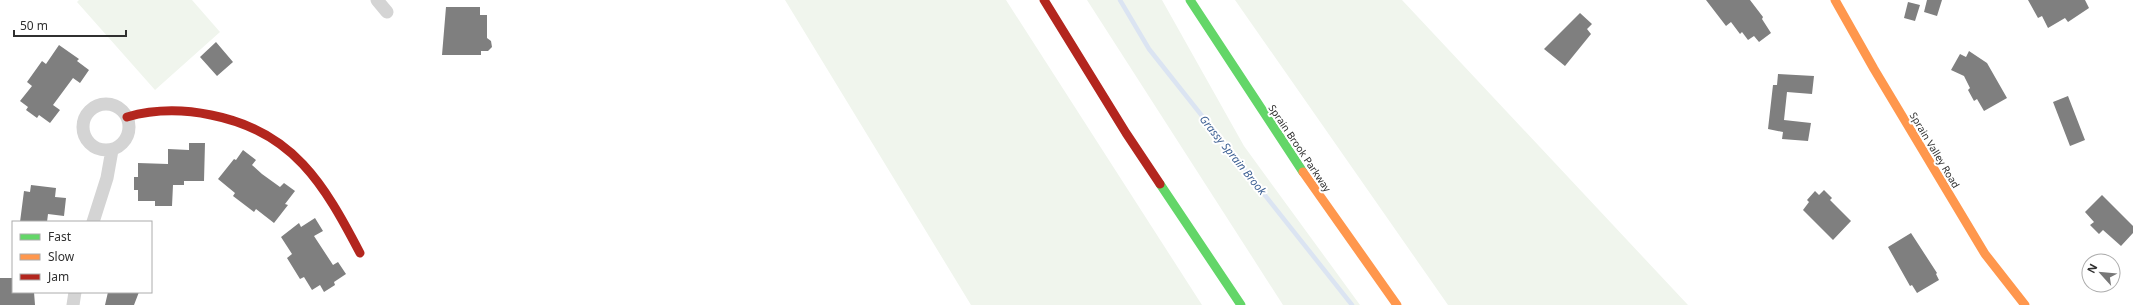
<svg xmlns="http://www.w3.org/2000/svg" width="2133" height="305" viewBox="0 0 2133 305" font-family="'Noto Sans',sans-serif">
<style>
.green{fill:#f0f5ed}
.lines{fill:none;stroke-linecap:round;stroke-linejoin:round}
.stream{stroke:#dbe4f2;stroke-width:4.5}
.building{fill:#7f7f7f}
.street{stroke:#d4d4d4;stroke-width:13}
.fast{stroke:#63d668;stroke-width:9}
.slow{stroke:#ff974d;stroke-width:9}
.jam{stroke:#b3261e;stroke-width:9}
.labels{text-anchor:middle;stroke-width:4;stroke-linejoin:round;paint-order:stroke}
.street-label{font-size:10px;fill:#303030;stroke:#fff}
.water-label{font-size:11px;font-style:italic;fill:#3d6093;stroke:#fff}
</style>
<rect width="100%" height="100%" fill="#fff"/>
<!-- green -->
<path class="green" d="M79 0H192L220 32 155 90 77 2Z
M785 0H1006L1202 305H971Z
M1087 0H1162L1244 146 1360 305H1283Z
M1235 0H1402L1688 305H1448Z"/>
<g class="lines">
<!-- stream -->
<path class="stream" d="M1120 0 1149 49 1352 305"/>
</g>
<!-- building -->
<path class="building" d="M1706 0H1750L1763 17 1762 19 1771 33 1759 42 1754 36 1748 40 1742 32 1740 34 1731 22 1726 26Z
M1927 0H1942L1937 16 1924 12Z
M2028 0H2085L2089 8 2068 22 2065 18 2048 28 2042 16 2038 18Z
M1908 2 1920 5 1915 21 1904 18Z
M446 7H480V15H487V38L491 41 492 47 488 51H481V55H442Z
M1580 13 1592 24 1587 29 1591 34 1565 66 1544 49Z
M216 42 233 62 217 76 200 57Z
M59 45 79 59 77 61 89 70 80 83 73 78 53 105 60 110 50 123 39 115 37 118 26 110 28 107 20 101 32 86 27 82 42 61 46 64Z
M1969 51 1987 63 2007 98 1984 111 1977 99 1974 101 1968 90 1970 88 1964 76 1951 70 1960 54 1966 57Z
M1778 74 1814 76 1812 94 1787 92 1784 120 1811 123 1808 141 1782 139 1783 132 1768 129 1773 85H1777Z
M2068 96 2085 140 2070 146 2053 102Z
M189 143H205L204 181H184V185H173L172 206H155V201H138V190H134V177H138V163L168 164V149L189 150Z
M243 150 256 160 252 165 262 174 280 187 284 183 295 191 285 204 288 205 274 223 256 209 254 212 233 196 235 193 218 179 234 159 236 160Z
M31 185 56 188 55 197 66 198 64 216 48 214 47 222H20L24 191 30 192Z
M1824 190 1832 198 1830 200 1851 221 1833 240 1803 210 1809 202 1807 200 1815 191 1819 195Z
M2102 195 2133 226V233L2121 246 2103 230 2099 234 2090 225 2094 222 2085 212Z
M315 218 323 231 314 236 333 265 338 262 346 274 334 282 335 285 324 292 320 285 312 290 304 277 300 279 287 258 292 254 281 237 299 223 301 227Z
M1911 233 1937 273 1936 274 1939 280 1917 293 1912 285 1910 286 1888 247Z
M0 278H13V292H34L35 305H0Z
M108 292H139L134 305H105Z"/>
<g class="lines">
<!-- street -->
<path class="street" d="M377 0 387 12
M83 127a23 23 0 1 1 46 0a23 23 0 1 1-46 0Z
M93 222 107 178 112 150
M73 305 75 292"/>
<!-- fast -->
<path class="fast" d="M1190 0 1303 172
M1160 184 1241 305"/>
<!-- slow -->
<path class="slow" d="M1835 0 1874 69 1985 254 2025 305
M1303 172 1397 305"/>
<!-- jam -->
<path class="jam" d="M1044 0 1126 133 1160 184
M127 117C155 109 182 109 211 115 293 131 324 184 360 253"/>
</g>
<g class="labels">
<!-- street labels -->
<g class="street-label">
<text transform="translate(1300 148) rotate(56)" y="4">Sprain Brook Parkway</text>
<text transform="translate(1935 150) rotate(59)" y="4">Sprain Valley Road</text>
</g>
<!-- water labels -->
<g class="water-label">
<text transform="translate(1233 155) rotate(51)" y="4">Grassy Sprain Brook</text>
</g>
</g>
<!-- legend -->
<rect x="12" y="221" width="140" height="72" fill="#ffffff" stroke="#acacac"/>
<rect x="20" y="234" width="20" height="6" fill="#63d668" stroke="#acacac"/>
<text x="48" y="241" font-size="12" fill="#303030">Fast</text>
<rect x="20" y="254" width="20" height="6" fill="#ff974d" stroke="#acacac"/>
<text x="48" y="261" font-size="12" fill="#303030">Slow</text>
<rect x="20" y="274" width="20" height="6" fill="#b3261e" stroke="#acacac"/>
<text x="48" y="281" font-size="12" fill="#303030">Jam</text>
<!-- north arrow -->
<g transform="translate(2101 273) rotate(297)"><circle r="19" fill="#ffffff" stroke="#acacac"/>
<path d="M0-3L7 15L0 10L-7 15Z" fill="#787878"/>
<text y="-6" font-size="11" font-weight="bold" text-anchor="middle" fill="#303030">N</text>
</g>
<!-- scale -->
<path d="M14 30v6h112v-6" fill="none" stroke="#303030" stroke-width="2"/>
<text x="20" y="30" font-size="12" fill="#303030" stroke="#ffffff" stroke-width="3" paint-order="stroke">50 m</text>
</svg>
